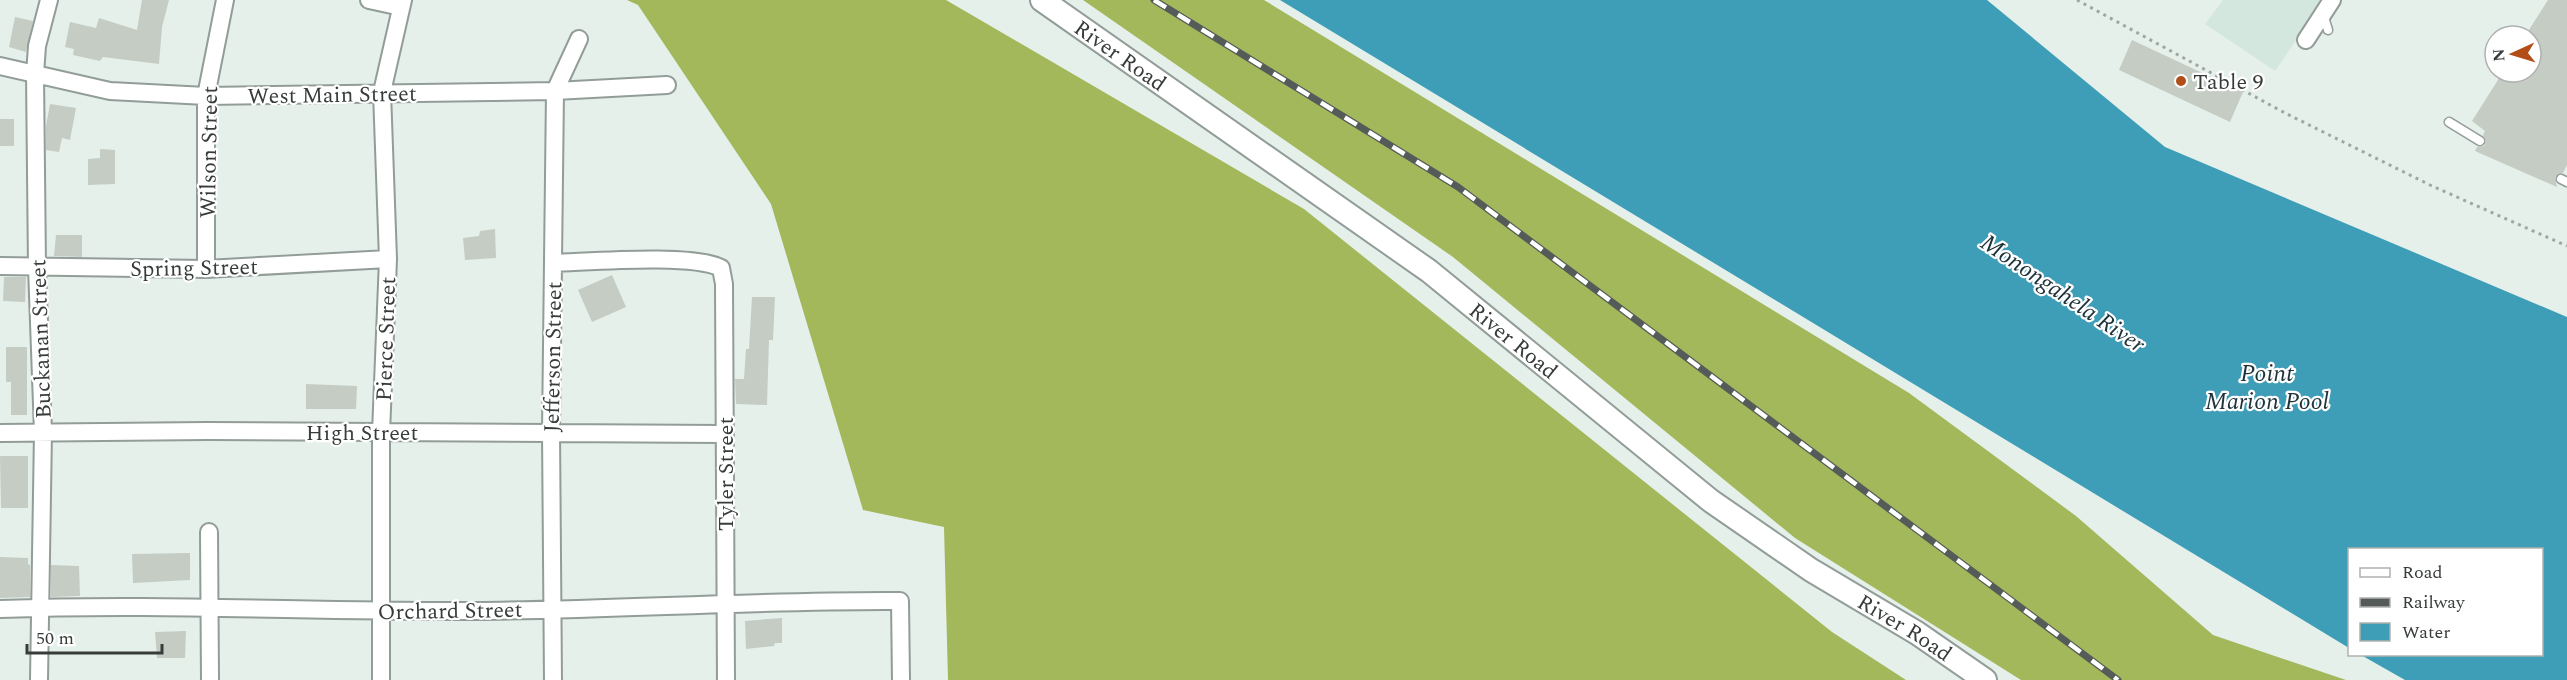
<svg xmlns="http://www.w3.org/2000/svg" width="2567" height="680" viewBox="0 0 2567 680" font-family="Spectral,serif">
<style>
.built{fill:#d4e7df}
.forest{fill:#a3b75b}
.water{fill:#3e9eb8}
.building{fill:#c4ccc4}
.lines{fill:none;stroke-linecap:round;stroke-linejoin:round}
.lane-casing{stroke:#929c98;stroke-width:11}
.street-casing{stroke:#929c98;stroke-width:20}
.secondary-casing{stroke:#929c98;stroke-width:26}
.path{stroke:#9ea7a3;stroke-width:3;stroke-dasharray:3 4.5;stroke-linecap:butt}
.lane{stroke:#fff;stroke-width:8}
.street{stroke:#fff;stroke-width:16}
.secondary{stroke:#fff;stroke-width:22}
.rail-casing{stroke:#555b58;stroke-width:7}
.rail{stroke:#fff;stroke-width:4.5;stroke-dasharray:14;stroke-linecap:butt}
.poi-dot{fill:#b24f18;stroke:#fff;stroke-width:2}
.labels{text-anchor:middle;stroke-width:4.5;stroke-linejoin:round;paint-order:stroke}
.street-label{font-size:22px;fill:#373c3a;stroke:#fff}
.poi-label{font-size:22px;fill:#373c3a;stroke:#fff;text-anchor:start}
.water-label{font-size:24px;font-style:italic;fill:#1d3239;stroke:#fff}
</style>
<rect width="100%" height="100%" fill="#e5f0eb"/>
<!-- built -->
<path class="built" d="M2223 0H2324L2275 71 2205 24Z"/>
<!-- forest -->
<path class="forest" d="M627 0H946L1304 209 1832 632 1906 680H948L944 527 863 510 771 204 638 5Z
M1083 0H1264L1909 393 2076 516 2213 635 2346 680H2021L1795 538 1453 257Z"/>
<!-- water -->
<path class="water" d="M1280 0H1987L2165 147 2567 317V680H2405L2361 655 2542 654V550H2350L2349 648Z"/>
<!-- building -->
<path class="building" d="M142 0H169L162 27 159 64 103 57 100 61 73 55 74 49 65 47 70 22 96 28 99 18 137 30Z
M2548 0H2567V165L2563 173 2555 177 2557 187 2475 151 2477 147 2484 146 2486 141 2483 135 2485 131 2472 121 2503 72H2531V36H2525Z
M15 17 33 21 26 52 9 47Z
M2132 40 2243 92 2230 122 2119 70Z
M50 104 76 108 70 140 62 138 59 152 46 150V126Z
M0 119H14V146H0Z
M100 149 115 150V184L88 185V159L100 158Z
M495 229 496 258 465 260 463 238 479 236 480 231Z
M56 235H82V257L54 256Z
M612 275 626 307 592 322 578 290Z
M4 277H26L25 302 3 301Z
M752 297H775L773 340H769L767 405 736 404 735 379H744L746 349H749Z
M6 347H27V415H11V382H6Z
M306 384 357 386 356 409H306Z
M0 456H28V508H1Z
M190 553V580L133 583 132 554Z
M0 557 28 558V564L30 565V597L0 598Z
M51 565 79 566 80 596 51 597Z
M782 618V643H775L774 646 746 649 745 621Z
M186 631 185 658H157L155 632Z"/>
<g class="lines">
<!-- lane casing -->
<g class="lane-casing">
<path id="lane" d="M2323 14 2328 30
M2449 122 2480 141
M2561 179 2567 182"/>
</g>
<!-- street casing -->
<g class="street-casing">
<path id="street" d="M369 0 401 7
M2306 40 2332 0
M0 66 110 91 206 96 555 91 667 85
M553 263C589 262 692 253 721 268L724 284 726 680
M0 266 206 269 388 259
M206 269V96L225 0
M0 433 207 431 724 434
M209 532 210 680
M0 609C158 603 316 612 475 611 617 610 758 600 900 601L901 680
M39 680 43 432 37 268 35 74 37 46 49 0
M381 680V433L388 259 382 92 403 0
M553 680 551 432 555 91 579 39"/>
</g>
<!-- secondary casing -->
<g class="secondary-casing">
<g id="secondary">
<path id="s1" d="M1042 0 1429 271 1711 501 1811 570 1917 633 1985 680"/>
</g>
</g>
<!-- path -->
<path class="path" d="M2077 0 2285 113 2430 185 2567 246"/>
<!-- lane -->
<use href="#lane" class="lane"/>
<!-- street -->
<use href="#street" class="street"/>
<!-- secondary -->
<use href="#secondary" class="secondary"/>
<!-- rail casing -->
<g class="rail-casing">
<path id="rail" d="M1154 0 1458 187 2118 680"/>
</g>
<!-- rail -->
<use href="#rail" class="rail"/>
</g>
<!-- markers -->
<circle class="poi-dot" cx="2181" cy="81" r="6"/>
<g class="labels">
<!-- street labels -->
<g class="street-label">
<text dy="8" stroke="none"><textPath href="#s1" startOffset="96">River Road</textPath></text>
<text transform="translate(332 94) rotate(-1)" y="8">West Main Street</text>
<text transform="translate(208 152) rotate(-89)" y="8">Wilson Street</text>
<text transform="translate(194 267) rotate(-1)" y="8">Spring Street</text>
<text transform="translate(40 339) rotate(-92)" y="8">Buckanan Street</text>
<text transform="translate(385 339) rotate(-88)" y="8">Pierce Street</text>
<text dy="8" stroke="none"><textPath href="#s1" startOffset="582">River Road</textPath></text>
<text transform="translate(552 357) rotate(-89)" y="8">Jefferson Street</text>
<text x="362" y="440">High Street</text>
<text transform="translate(725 474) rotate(-90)" y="8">Tyler Street</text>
<text transform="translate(450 610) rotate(-1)" y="8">Orchard Street</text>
<text dy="8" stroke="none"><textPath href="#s1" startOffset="1068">River Road</textPath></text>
</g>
<!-- poi labels -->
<g class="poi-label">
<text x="2193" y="89">Table 9</text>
</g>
<!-- water labels -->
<g class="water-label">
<text transform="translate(2063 293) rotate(34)" y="8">Monongahela River</text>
<text x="2267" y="381">Point<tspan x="2267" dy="28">Marion Pool</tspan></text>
</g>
</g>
<!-- legend -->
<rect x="2348" y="548" width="195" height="108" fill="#ffffff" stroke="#afb1b0" stroke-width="1.5"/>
<rect x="2360" y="568" width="30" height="9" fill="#ffffff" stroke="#afb1b0" stroke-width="1.5"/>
<text x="2402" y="578" font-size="18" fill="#373c3a">Road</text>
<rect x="2360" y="598" width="30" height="9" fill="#555b58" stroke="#afb1b0" stroke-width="1.5"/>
<text x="2402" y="608" font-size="18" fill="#373c3a">Railway</text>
<rect x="2360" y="623" width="30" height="18" fill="#3e9eb8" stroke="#afb1b0" stroke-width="1.5"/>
<text x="2402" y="638" font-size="18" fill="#373c3a">Water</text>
<!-- north arrow -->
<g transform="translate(2513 54) rotate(266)"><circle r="28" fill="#ffffff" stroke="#afb1b0" stroke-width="1.5"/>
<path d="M0-4.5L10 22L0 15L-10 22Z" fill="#b24f18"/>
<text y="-9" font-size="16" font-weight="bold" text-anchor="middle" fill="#373c3a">N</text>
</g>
<!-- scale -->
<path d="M27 644v9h135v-9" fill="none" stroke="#373c3a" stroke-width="3"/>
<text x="36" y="644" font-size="18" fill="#373c3a" stroke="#ffffff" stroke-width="4.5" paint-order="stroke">50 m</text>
</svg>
